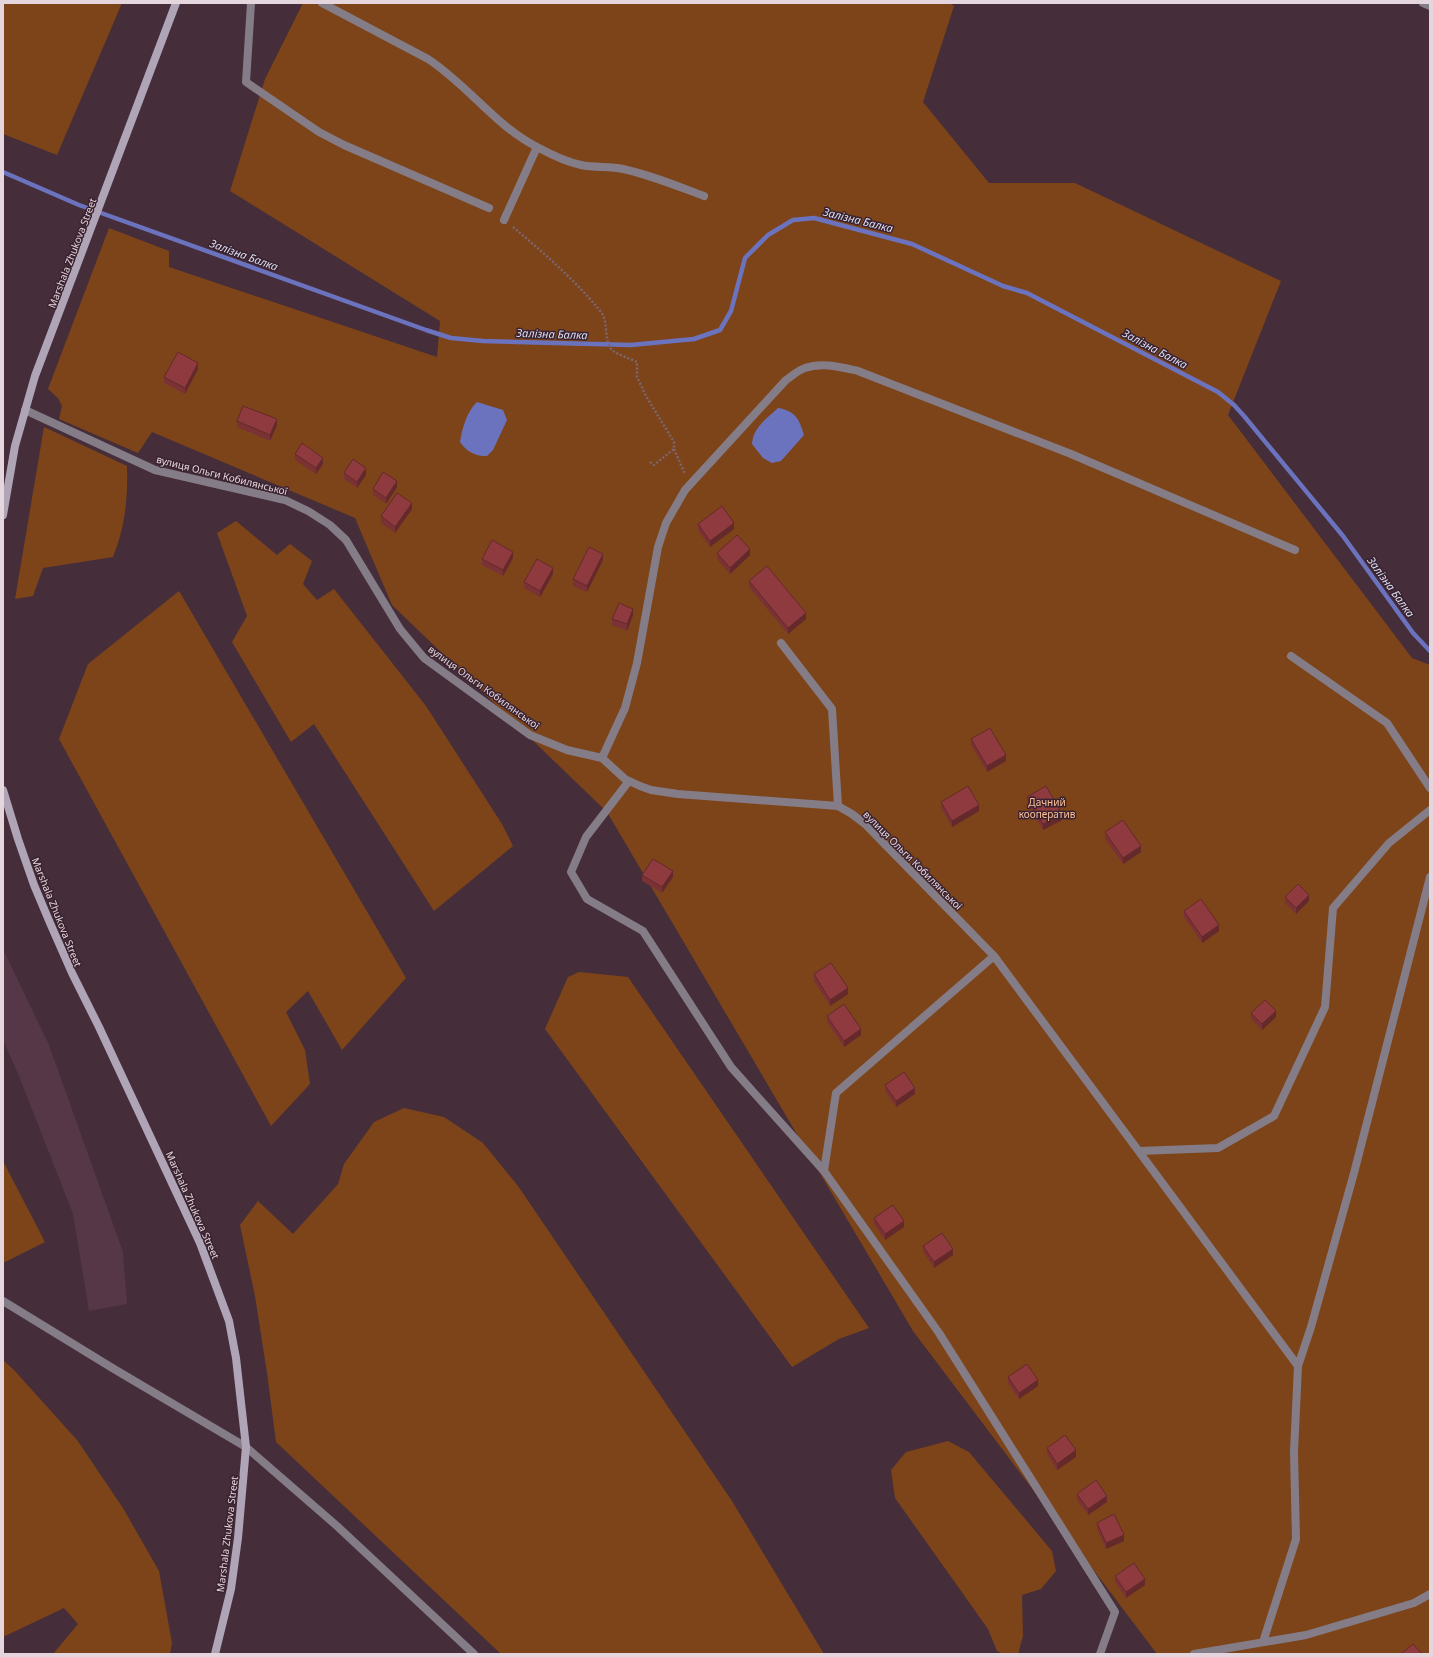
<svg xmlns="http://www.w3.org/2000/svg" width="1433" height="1657" viewBox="0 0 1433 1657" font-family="'Noto Sans',sans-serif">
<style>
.built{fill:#553747}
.green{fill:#7d441a}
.water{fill:#6c73be}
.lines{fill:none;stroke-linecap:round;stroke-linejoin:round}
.stream{stroke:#6c73be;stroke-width:4.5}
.path{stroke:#7b6671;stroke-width:2.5;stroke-dasharray:2 2;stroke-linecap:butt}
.service{stroke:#847d88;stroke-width:8}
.minor{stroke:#847d88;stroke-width:8}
.secondary{stroke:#b0a5b7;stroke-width:8}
.wall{fill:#7b3235}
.shaded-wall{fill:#64292b}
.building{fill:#8f3a3e;stroke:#64292b}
.labels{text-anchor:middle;stroke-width:3;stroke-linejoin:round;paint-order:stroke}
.street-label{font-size:10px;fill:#e5d5dd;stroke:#3a2330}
.park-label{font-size:10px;fill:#fdc099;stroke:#3a2330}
.water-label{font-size:11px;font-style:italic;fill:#dcdff4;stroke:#3a2330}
</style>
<rect width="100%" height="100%" fill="#452d3a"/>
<!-- built -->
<path class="built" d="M3 949 49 1045 123 1252 127 1304 89 1311 73 1214 19 1076 3 1040Z"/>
<!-- green -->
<path class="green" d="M3 3H122L57 155 3 134Z
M303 3H950L954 6 923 102 989 183H1075L1281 281 1228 415 1412 658 1430 665V1654H1157L913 1331 607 812 392 605 355 518 152 432 138 453 59 419 62 406 58 398 48 389 109 228 169 251V267L437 357 440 321 230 191 265 79Z
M44 427 127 466C128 499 125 527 113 557L43 568 33 596 15 599Z
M236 521 277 555 290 544 312 561 303 584 317 600 334 589 426 706 502 824 513 846 434 911 314 724 291 742 232 642 247 616 217 533Z
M179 591 406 978 342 1050 308 991 286 1012 305 1050 310 1084 271 1126 59 739 88 664Z
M579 972 628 977 869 1328 839 1339 792 1367 545 1029 568 977Z
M404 1108 444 1117 483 1143 518 1186 732 1501 824 1654H501L276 1442 267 1373 255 1296 240 1225 258 1201 293 1234 338 1184 344 1164 374 1122Z
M3 1161 45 1242 3 1263Z
M3 1360 14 1370 77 1440 123 1508 159 1571 172 1643 170 1654H53L78 1624 64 1608 3 1637Z
M948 1441 969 1452 1052 1551 1056 1571 1041 1589 1022 1595 1023 1636 1018 1654H1003L997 1651 988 1629 895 1498 891 1470 906 1452Z"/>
<!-- water -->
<path class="water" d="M477 402 503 410 507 420 493 450 487 456C476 457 466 451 460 442 462 429 467 411 477 402Z
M778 408C795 411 799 418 804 435L781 461 772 463 763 458 752 444C753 428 766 419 778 408Z"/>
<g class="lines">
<!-- stream -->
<path class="stream" d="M3 172 79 205 426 330 451 338 483 341 631 345 694 339 720 330 731 311 745 258 768 235 793 220 814 218 912 244 1003 286 1027 293 1218 392 1234 405 1244 416 1343 536 1413 633 1430 651"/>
<!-- path -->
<path class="path" d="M513 227C544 253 576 281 601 312 609 322 603 340 612 350 616 354 631 359 637 362V377L646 396 674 442V449L654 465 649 461
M674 449 685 474"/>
<!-- service -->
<path class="service" d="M251 3 246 82 319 132 344 145 489 208
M322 3 428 59C468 85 496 127 539 148 552 155 567 162 581 165 595 168 609 166 623 169 651 175 677 186 704 196
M504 220 537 147"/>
<!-- minor -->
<path class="minor" d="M1423 3 1430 6
M25 410 155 470 285 500 308 511 330 525 346 540 400 629 424 658 530 735 567 750 602 758 625 779 640 786 651 790 678 794 838 806 852 814 865 824 994 956 1298 1366 1294 1452 1296 1539 1263 1642
M781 643 832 709 838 806
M1291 656 1387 723 1430 788
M602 758 625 708 637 663 658 547 666 523 685 490 786 380C792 376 798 370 805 368 822 362 840 367 858 371L1071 454 1295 550
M629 781 586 837 571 872 587 899 643 931 731 1067 824 1171
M994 956 836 1093 824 1171 939 1333 1115 1612 1100 1654
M1139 1151 1218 1148 1274 1116 1325 1007 1333 908 1389 843 1430 810
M3 1301 114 1369 246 1447 337 1526 474 1654
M1298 1366 1311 1327 1354 1173 1430 877
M1194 1654 1306 1635 1414 1603 1430 1594"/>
<!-- secondary -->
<path class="secondary" d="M3 515 15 446 35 376 176 3
M3 790 18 839 34 885 50 923 72 973 99 1027 200 1243 229 1321 236 1358 246 1447 238 1538 231 1589 215 1654"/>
</g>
<!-- wall -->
<path class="wall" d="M198 369 185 394 164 383V377Z
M237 421 277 425 270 441 237 427Z
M295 454 323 464 316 474 295 460Z
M344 473 366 475 357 488 344 479Z
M397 487 386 504 373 495V489Z
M412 509 395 533 381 523V516Z
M698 524 734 529 710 547 698 530Z
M717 553 750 555 730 574 717 559Z
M513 558 503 576 482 565V559Z
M603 560 587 592 573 586V579Z
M553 574 540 597 524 588V582Z
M749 581 806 619 788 634 749 587Z
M633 615 627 631 612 625V619Z
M971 739 1006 761 987 772 971 745Z
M1027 797 1062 820 1043 830 1027 803Z
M941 802 979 811 952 827 941 808Z
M1105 832 1141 852 1123 864 1105 839Z
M642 875 673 877 662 893 642 881Z
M1285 897 1309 901 1296 914 1285 903Z
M1184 911 1219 931 1202 943 1184 917Z
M814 974 848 994 830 1006 814 981Z
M1251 1013 1276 1017 1262 1030 1251 1019Z
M827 1016 861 1035 844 1047 827 1022Z
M885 1085 915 1094 896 1107 885 1091Z
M874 1218 904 1227 885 1240 874 1224Z
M923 1246 953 1255 934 1268 923 1252Z
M1008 1377 1038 1386 1019 1399 1008 1383Z
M1047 1448 1076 1457 1057 1470 1047 1454Z
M1077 1494 1107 1502 1088 1515 1077 1500Z
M1097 1523 1124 1541 1106 1549 1097 1529Z
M1115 1576 1145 1585 1126 1598 1115 1582Z"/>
<!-- shaded-wall -->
<path class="shaded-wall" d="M198 363V369L185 394V388Z
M277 419V425L270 441V435Z
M323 458V464L316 474V468Z
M366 468V475L357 488V482Z
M397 481V487L386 504V498Z
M412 503V509L395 533V527Z
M734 523V529L710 547V541Z
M750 549V555L730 574V568Z
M513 552V558L503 576V570Z
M603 554V560L587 592V586Z
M553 568V574L540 597V591Z
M633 609V615L627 631V624Z
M806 613V619L788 634V628Z
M1006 755V761L987 772V766Z
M979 805V811L952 827V821Z
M1062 814V820L1043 830V824Z
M1141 846V852L1123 864V858Z
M673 871V877L662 893V887Z
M1309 895V901L1296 914V908Z
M1219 925V931L1202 943V937Z
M848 988V994L830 1006V1000Z
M1276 1011V1017L1262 1030V1024Z
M861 1029V1035L844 1047V1041Z
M915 1088V1094L896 1107V1101Z
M904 1221V1227L885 1240V1234Z
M953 1249V1255L934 1268V1262Z
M1038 1380V1386L1019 1399V1393Z
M1076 1450V1457L1057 1470V1464Z
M1107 1496V1502L1088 1515V1509Z
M1124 1535V1541L1106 1549V1543Z
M1145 1579V1585L1126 1598V1592Z"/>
<!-- building -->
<path class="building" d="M178 352 198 363 185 388 164 377Z
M243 406 277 419 270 435 237 421Z
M302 443 323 458 316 468 295 454Z
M353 459 366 468 357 482 344 473Z
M383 472 397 481 386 498 373 489Z
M397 493 412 503 395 527 381 516Z
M722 506 734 523 710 541 698 524Z
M737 535 750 549 730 568 717 553Z
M492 540 513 552 503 570 482 559Z
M589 547 603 554 587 586 573 579Z
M537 559 553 568 540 591 524 582Z
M767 566 806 613 788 628 749 581Z
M619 603 633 609 627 624 612 619Z
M990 728 1006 755 987 766 971 739Z
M968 786 979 805 952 821 941 802Z
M1046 786 1062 814 1043 824 1027 797Z
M1123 820 1141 846 1123 858 1105 832Z
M653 859 673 871 662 887 642 875Z
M1298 884 1309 895 1296 908 1285 897Z
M1201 899 1219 925 1202 937 1184 911Z
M831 963 848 988 830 1000 814 974Z
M1265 1000 1276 1011 1262 1024 1251 1013Z
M844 1004 861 1029 844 1041 827 1016Z
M904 1072 915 1088 896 1101 885 1085Z
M893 1205 904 1221 885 1234 874 1218Z
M942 1233 953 1249 934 1262 923 1246Z
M1027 1364 1038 1380 1019 1393 1008 1377Z
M1065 1435 1076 1450 1057 1464 1047 1448Z
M1096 1480 1107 1496 1088 1509 1077 1494Z
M1114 1514 1124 1535 1106 1543 1097 1523Z
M1134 1563 1145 1579 1126 1592 1115 1576Z
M1413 1644 1422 1654H1401Z"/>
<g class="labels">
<!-- street labels -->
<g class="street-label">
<text transform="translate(72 253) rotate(-69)" y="4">Marshala Zhukova Street</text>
<text transform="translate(222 475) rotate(14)" y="4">вулиця Ольги Кобилянської</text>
<text transform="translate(484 687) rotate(36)" y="4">вулиця Ольги Кобилянської</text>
<text transform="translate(913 860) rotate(45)" y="4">вулиця Ольги Кобилянської</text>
<text transform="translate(57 912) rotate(68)" y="4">Marshala Zhukova Street</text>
<text transform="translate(193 1205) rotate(66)" y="4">Marshala Zhukova Street</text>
<text transform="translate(227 1534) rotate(-83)" y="4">Marshala Zhukova Street</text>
</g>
<!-- park labels -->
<g class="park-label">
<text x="1047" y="806">Дачний<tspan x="1047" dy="12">кооператив</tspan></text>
</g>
<!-- water labels -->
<g class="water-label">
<text transform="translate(858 220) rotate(14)" y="4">Залізна Балка</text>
<text transform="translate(244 255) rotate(20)" y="4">Залізна Балка</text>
<text transform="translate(552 334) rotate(2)" y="4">Залізна Балка</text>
<text transform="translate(1155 349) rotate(28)" y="4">Залізна Балка</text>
<text transform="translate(1391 587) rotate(54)" y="4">Залізна Балка</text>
</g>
</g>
<!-- border -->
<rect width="1433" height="1657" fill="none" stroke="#e5d5dd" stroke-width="8"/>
</svg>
